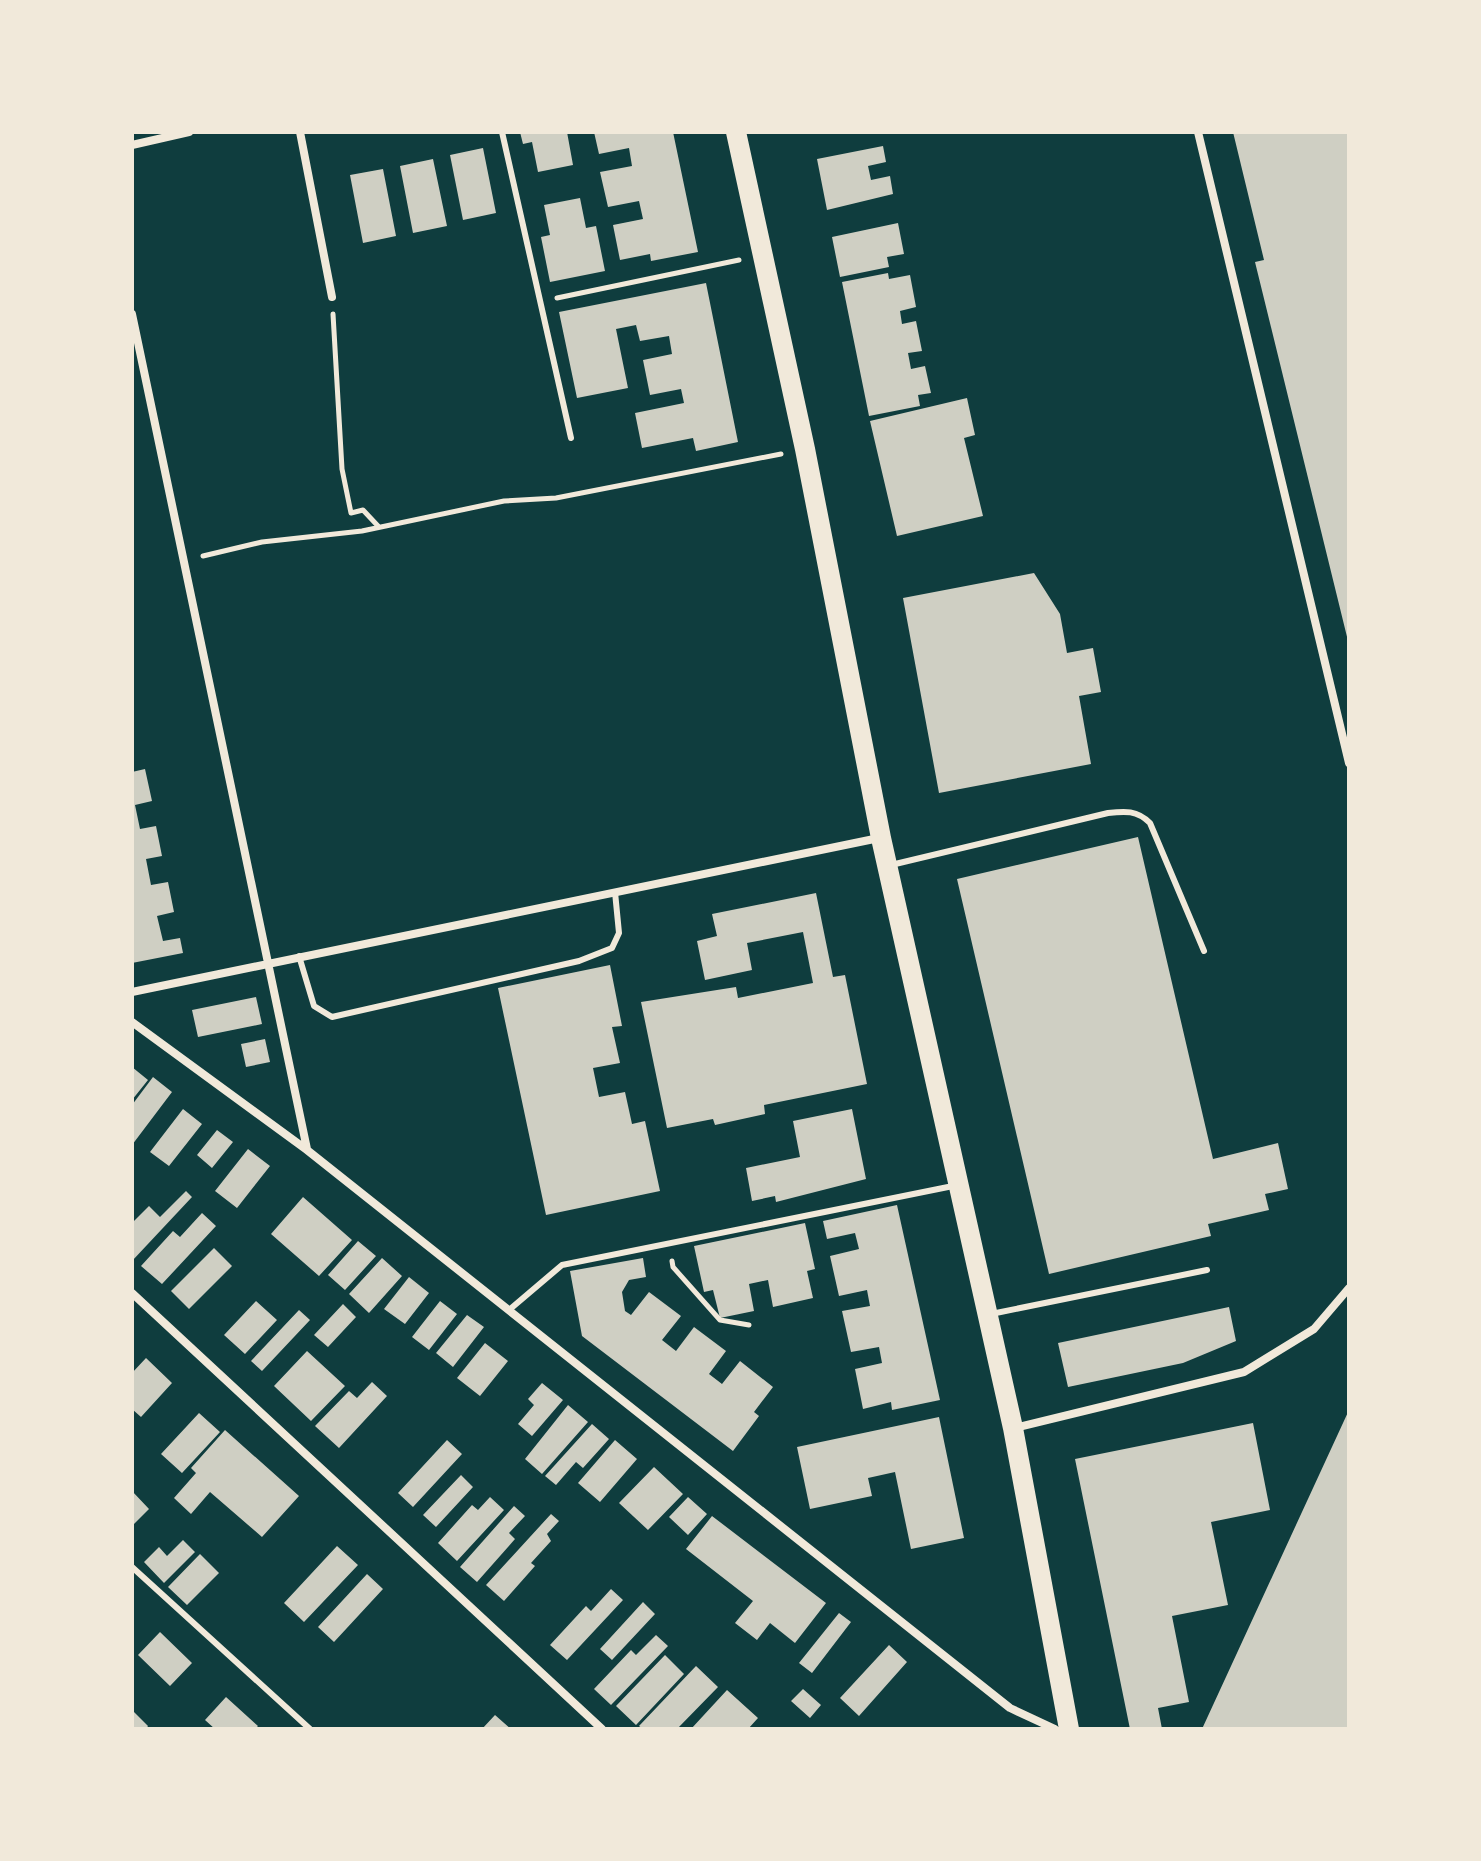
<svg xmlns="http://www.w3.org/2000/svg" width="1481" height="1861" viewBox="0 0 1481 1861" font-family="Commissioner,sans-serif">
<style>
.building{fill:#cfcfc3}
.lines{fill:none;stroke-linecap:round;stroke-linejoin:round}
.path{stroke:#f1e9da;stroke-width:5}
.service{stroke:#f1e9da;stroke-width:6}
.minor{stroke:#f1e9da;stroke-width:8}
.primary{stroke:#f1e9da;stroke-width:20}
</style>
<rect width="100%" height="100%" fill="#0f3d3e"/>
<!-- building -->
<path class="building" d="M520 132H567L573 165 538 172 532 142 523 144Z
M594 132H673L698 252 651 261 650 254 620 260 613 225 643 219 639 201 608 207 600 172 632 166 629 148 599 154Z
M1233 132H1349V645L1255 262 1264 260Z
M883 146 886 162 868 166 871 180 890 176 893 194 827 210 817 159Z
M483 148 496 213 463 220 450 155Z
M433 159 447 226 413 233 400 166Z
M383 169 396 236 363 243 350 175Z
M580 198 586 228 596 226 605 271 550 282 541 237 550 235 544 205Z
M898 223 904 254 887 257 889 267 840 277 832 237Z
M888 273 889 279 910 275 916 307 900 311 902 324 916 321 922 351 908 353 911 369 925 366 931 393 918 395 920 406 869 416 842 282Z
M706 283 738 442 696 451 693 438 642 448 635 413 684 403 681 389 650 395 643 360 672 354 669 336 640 341 636 325 616 329 628 388 577 398 559 312Z
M967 398 975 435 964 438 983 516 897 536 870 421Z
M1034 573 1060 614 1067 653 1093 648 1101 692 1079 696 1091 764 939 793 903 598Z
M145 769 152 801 135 805 140 829 156 826 162 856 146 859 151 885 168 882 174 912 157 916 163 941 180 938 183 953 132 963V772Z
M1138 837 1213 1159 1278 1143 1288 1189 1265 1194 1269 1210 1208 1224 1211 1236 1049 1274 957 879Z
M816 893 833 977 845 975 867 1084 764 1105 765 1114 715 1125 713 1119 667 1128 641 1002 736 987 738 998 813 983 803 932 747 943 752 970 705 980 697 941 717 936 712 914Z
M610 965 622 1026 612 1027 620 1063 593 1068 599 1097 625 1092 632 1124 645 1121 660 1191 546 1215 498 988Z
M256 997 262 1024 198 1037 192 1010Z
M265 1039 270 1062 246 1067 241 1044Z
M132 1067 148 1080 132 1100Z
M153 1077 172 1092 132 1145V1105Z
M183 1109 202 1124 169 1166 150 1152Z
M852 1109 866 1179 776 1202 775 1196 752 1201 746 1168 800 1157 793 1121Z
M217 1130 233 1142 212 1168 197 1155Z
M248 1149 270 1166 237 1208 215 1191Z
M186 1191 192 1197 132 1261V1223L149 1206 160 1217Z
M303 1197 352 1240 319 1276 271 1234Z
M897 1205 940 1400 892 1410 891 1402 863 1409 855 1369 882 1363 879 1347 851 1352 842 1311 870 1306 867 1290 839 1296 830 1256 859 1249 855 1233 827 1239 823 1221Z
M202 1213 216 1226 162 1284 141 1266 173 1231 180 1237Z
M805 1223 815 1269 807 1271 813 1298 773 1307 768 1280 749 1284 754 1311 720 1318 713 1290 704 1292 694 1246Z
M358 1241 376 1256 345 1290 328 1275Z
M214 1248 232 1266 189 1309 171 1291Z
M382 1258 402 1276 369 1313 349 1294Z
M643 1258 646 1277 629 1280 622 1292 625 1311 631 1315 649 1292 681 1316 662 1340 676 1351 694 1327 726 1351 709 1374 722 1384 740 1361 773 1387 754 1412 759 1416 733 1451 582 1336 570 1271Z
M409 1277 429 1293 405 1324 384 1309Z
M256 1301 277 1320 245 1354 224 1335Z
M440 1301 457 1314 429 1350 412 1337Z
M343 1304 356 1317 328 1347 314 1335Z
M1229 1307 1236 1341 1183 1363 1068 1387 1058 1343Z
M299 1310 310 1320 262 1371 251 1361Z
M467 1315 484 1327 453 1367 436 1353Z
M485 1343 508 1361 480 1396 457 1378Z
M307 1351 345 1386 311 1421 274 1386Z
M146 1358 172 1383 141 1417 132 1409V1373Z
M372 1382 387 1396 339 1448 315 1426 349 1391 357 1398Z
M542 1383 563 1400 532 1436 518 1424 534 1405 528 1399Z
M568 1405 588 1422 542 1474 525 1459Z
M1349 1410V1729H1202Z
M199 1413 220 1432 182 1473 161 1454Z
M939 1417 964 1538 911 1549 895 1472 868 1478 872 1496 810 1509 797 1447Z
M1253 1423 1270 1510 1211 1522 1228 1605 1172 1616 1189 1702 1158 1708 1162 1729H1130L1075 1459Z
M592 1424 609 1439 583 1468 576 1462 556 1485 545 1476Z
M225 1430 299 1496 262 1537 210 1492 191 1514 174 1498 196 1473 191 1468Z
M447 1440 462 1454 413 1507 398 1493Z
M615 1440 637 1459 600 1502 578 1483Z
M654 1467 683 1494 648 1530 619 1503Z
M461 1475 473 1487 436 1527 423 1515Z
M132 1491 149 1509 132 1526Z
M490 1497 504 1510 457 1561 438 1543 472 1505 478 1510Z
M688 1497 707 1514 688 1535 669 1517Z
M514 1506 525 1516 509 1533 515 1539 477 1582 460 1567Z
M551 1514 559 1521 547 1534 551 1541 531 1563 535 1566 504 1601 486 1585Z
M712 1516 826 1603 795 1643 770 1623 757 1640 735 1623 753 1601 686 1549Z
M183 1540 195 1552 164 1583 144 1562 159 1547 167 1556Z
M337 1546 358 1565 304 1622 284 1603Z
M200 1554 219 1573 187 1605 168 1587Z
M367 1574 383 1589 334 1642 318 1627Z
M611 1589 623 1600 567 1660 550 1645 586 1606 591 1611Z
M643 1602 655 1614 612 1660 600 1649Z
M839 1613 851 1622 812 1673 799 1663Z
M160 1632 192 1663 170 1686 138 1655Z
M656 1635 668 1646 611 1705 594 1689 631 1650 636 1655Z
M889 1645 907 1662 859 1716 840 1698Z
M665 1655 684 1674 636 1725 616 1706Z
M696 1666 718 1687 677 1729H643L639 1726Z
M803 1689 821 1705 810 1718 791 1701Z
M727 1690 758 1718 748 1729H691Z
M226 1697 258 1726 255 1729H215L205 1720Z
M132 1710 148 1726 146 1729H132Z
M495 1715 511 1729H482Z"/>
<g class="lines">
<!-- path -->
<path class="path" d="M557 298 739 260
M333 314 342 469 351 513 363 510 378 526
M203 556 262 542 362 531 504 501 556 498 781 454
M672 1261 673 1267 720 1320 749 1325"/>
<!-- service -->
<path class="service" d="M502 132 571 438
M891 865 1108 813C1125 811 1137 810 1150 823L1204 951
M299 956 314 1006 332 1017 579 961 612 948 619 933 615 892
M509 1310 562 1265 953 1186
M991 1314 1207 1270
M132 1567 310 1729"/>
<!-- minor -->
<path class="minor" d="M300 132 332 297
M1198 132 1349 763
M132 145 189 132
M132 314 307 1149
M132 992 879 838
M132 1022 307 1150 1010 1708 1055 1729
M132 1293 602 1729
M1014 1428 1244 1372 1314 1329 1349 1288"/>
<!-- primary -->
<path class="primary" d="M736 132 805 449 881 838 1013 1428 1069 1729"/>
</g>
<!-- border -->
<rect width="1481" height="1861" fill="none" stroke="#f1e9da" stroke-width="268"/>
</svg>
